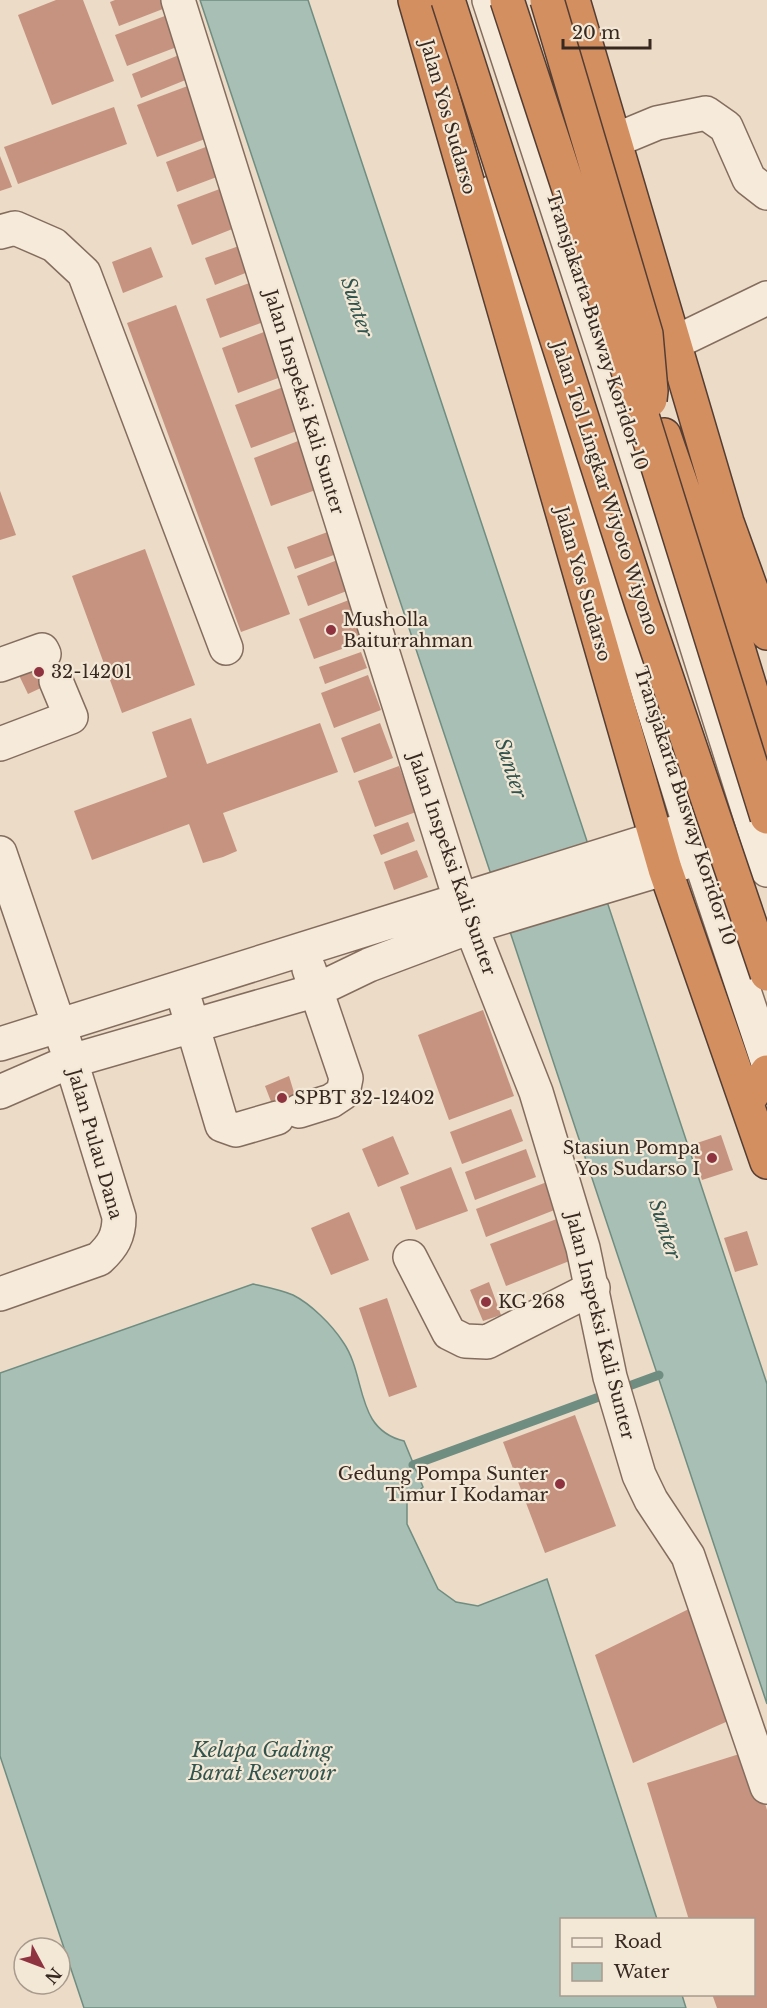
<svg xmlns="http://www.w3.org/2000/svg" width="767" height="2008" viewBox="0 0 767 2008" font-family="'Libre Baskerville',serif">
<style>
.water{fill:#a8bfb5;stroke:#6f8d81;stroke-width:1.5}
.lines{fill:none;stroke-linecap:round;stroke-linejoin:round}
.stream{stroke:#6f8d81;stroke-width:9}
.building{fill:#c69380}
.minor-casing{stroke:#856d5e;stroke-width:36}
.highway-casing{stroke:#543d32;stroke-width:36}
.minor{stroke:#f6eada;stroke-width:33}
.highway{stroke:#d38f60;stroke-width:33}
.highway-bridge-casing{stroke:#543d32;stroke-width:36;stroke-linecap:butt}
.highway-bridge{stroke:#d38f60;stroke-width:33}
.poi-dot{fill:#903341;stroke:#f3e7d6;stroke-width:2}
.labels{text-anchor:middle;stroke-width:4.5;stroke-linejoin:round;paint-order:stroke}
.street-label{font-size:18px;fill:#372820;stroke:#f3e7d6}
.poi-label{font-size:18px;fill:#372820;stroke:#f3e7d6;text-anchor:start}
.water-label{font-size:20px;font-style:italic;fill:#31554e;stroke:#f3e7d6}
</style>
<rect width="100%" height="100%" fill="#ebdbc7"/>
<!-- water -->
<path class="water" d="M200 0H308L767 1384V1704Z
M253 1284C266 1287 281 1290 293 1295 311 1304 332 1325 343 1342 367 1376 354 1429 404 1441L423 1487 407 1501V1524L438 1589 456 1602 478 1606 547 1579 657 1919 562 1920V1994L682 1995 686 2008H84L0 1756V1373Z"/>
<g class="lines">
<!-- stream -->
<path class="stream" d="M413 1465 659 1375"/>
</g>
<!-- building -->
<path class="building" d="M56 0H83L114 81 52 105 18 15Z
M115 0H165L168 7 119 26 110 2Z
M170 14 182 45 127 66 115 35Z
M184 53 193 77 141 98 132 74Z
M193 84 213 136 157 157 137 105Z
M114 107 127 144 18 184 4 147Z
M211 145 222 175 177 192 166 162Z
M0 156 12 187 0 191Z
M225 187 240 226 192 245 177 205Z
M239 246 248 272 215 285 205 258Z
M151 247 163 277 123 293 112 262Z
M252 282 266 321 220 338 206 299Z
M176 305 290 614 241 632 127 323Z
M264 332 281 377 238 393 222 348Z
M286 386 302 429 251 448 235 405Z
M306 438 324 487 271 506 254 458Z
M0 491 16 535 0 540Z
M333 530 342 552 295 569 287 547Z
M145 549 195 685 122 713 72 576Z
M345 557 357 587 308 606 297 576Z
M349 600 364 641 314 659 299 619Z
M50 651 62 678 28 694 15 667Z
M361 652 367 668 325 684 319 667Z
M368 675 381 710 334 728 321 693Z
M191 718 207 764 320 723 338 772 223 813 237 851 223 857 203 863 189 824 92 860 74 811 167 777 152 732Z
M380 723 393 758 354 773 341 738Z
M399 766 416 812 375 827 358 781Z
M408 822 415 841 381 855 373 835Z
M417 850 428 877 394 890 384 862Z
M483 1010 514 1096 449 1120 418 1035Z
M289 1076 303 1122 282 1130 265 1086Z
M511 1109 523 1141 462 1164 450 1132Z
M721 1135 733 1170 702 1180 691 1145Z
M393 1136 409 1174 378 1187 362 1149Z
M526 1149 536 1177 475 1200 465 1172Z
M451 1167 468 1211 416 1230 400 1187Z
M547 1182 557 1209 486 1237 476 1209Z
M349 1212 369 1260 331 1275 311 1228Z
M562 1217 577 1258 506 1286 490 1244Z
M747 1231 758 1265 735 1272 724 1238Z
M489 1282 501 1315 483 1321 470 1290Z
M387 1298 417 1387 389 1397 359 1308Z
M575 1415 616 1526 545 1553 503 1442Z
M697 1605 735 1718 633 1763 595 1655Z
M749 1751 767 1810V2008H717L712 1994H754V1920H689L647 1783Z"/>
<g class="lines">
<!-- minor casing -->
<g class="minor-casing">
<path id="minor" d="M178 0 460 899 536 1092 583 1248 610 1377 639 1475 651 1500 688 1556 767 1787
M489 0 604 351 767 870
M616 140 657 123 706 113 726 127 749 179 767 193
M493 192 700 859 767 1060
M0 232 15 228 54 245 84 273 226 648
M674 343 767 298
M0 665 42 650 44 654
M0 744 71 717 56 681
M0 853 71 1061 119 1217C119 1236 113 1246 99 1259L0 1294
M186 1004 222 1125 236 1130 277 1118
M0 1044 683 830
M0 1092 71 1061 317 990 369 965 470 927 693 860
M299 1111 331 1101 343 1093 346 1078 309 969
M410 1257 449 1333 465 1341 487 1342 593 1288"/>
</g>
<!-- highway casing -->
<g class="highway-casing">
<path id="highway" d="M415 0 665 869 767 1162
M573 0 727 522 767 633
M664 435 738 648 767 743
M748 1101 767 1072"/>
</g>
<!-- minor -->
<use href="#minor" class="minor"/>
<!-- highway -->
<use href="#highway" class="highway"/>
<!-- highway-bridge casing -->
<g class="highway-bridge-casing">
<path id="highway-bridge" d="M448 0 642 605 767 974
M507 0 620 345 767 817
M547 0 646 334 651 391 650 400"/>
</g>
<!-- highway-bridge -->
<use href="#highway-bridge" class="highway-bridge"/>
</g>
<!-- markers -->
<g class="poi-dot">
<circle cx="331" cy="630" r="6"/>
<circle cx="39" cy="672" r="6"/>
<circle cx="282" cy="1098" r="6"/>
<circle cx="712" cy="1158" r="6"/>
<circle cx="486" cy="1302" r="6"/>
<circle cx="560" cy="1484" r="6"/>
</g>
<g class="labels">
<!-- street labels -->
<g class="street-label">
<text transform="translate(448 117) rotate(74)" y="6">Jalan Yos Sudarso</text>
<text transform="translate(597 331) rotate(72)" y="6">Transjakarta Busway Koridor 10</text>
<text transform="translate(304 402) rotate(73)" y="6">Jalan Inspeksi Kali Sunter</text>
<text transform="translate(605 488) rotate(72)" y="6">Jalan Tol Lingkar Wiyoto Wiyono</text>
<text transform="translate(583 584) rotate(74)" y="6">Jalan Yos Sudarso</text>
<text transform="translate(685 806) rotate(72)" y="6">Transjakarta Busway Koridor 10</text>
<text transform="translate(452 864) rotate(71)" y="6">Jalan Inspeksi Kali Sunter</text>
<text transform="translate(95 1144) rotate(74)" y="6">Jalan Pulau Dana</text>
<text transform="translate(600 1326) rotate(76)" y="6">Jalan Inspeksi Kali Sunter</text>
</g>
<!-- poi labels -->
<g class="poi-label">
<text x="343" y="626">Musholla<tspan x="343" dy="21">Baiturrahman</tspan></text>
<text x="51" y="678">32-14201</text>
<text x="294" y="1104">SPBT 32-12402</text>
<text x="700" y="1154" text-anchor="end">Stasiun Pompa<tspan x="700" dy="21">Yos Sudarso I</tspan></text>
<text x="498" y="1308">KG 268</text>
<text x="548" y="1480" text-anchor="end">Gedung Pompa Sunter<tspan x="548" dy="21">Timur I Kodamar</tspan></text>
</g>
<!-- water labels -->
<g class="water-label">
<text transform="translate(357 307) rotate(72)" y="7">Sunter</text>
<text transform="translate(511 768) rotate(72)" y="7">Sunter</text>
<text transform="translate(665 1229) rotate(72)" y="7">Sunter</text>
<text x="262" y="1757">Kelapa Gading<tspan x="262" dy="23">Barat Reservoir</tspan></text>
</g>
</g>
<!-- legend -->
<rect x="560" y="1918" width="195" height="78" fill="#f3e7d6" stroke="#a89b8d" stroke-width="1.5"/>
<rect x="572" y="1938" width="30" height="9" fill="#f6eada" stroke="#a89b8d" stroke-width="1.5"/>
<text x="614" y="1948" font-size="18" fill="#372820">Road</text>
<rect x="572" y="1963" width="30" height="18" fill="#a8bfb5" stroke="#a89b8d" stroke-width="1.5"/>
<text x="614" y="1978" font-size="18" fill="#372820">Water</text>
<!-- north arrow -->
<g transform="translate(42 1966) rotate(131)"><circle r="28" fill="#f3e7d6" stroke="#a89b8d" stroke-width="1.5"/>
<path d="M0-4.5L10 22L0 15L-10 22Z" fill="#903341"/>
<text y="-9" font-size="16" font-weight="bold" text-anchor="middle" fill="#372820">N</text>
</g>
<!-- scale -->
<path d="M563 39v9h87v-9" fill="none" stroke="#372820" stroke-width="3"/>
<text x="572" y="39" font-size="18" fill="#372820" stroke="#f3e7d6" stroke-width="4.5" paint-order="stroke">20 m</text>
</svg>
